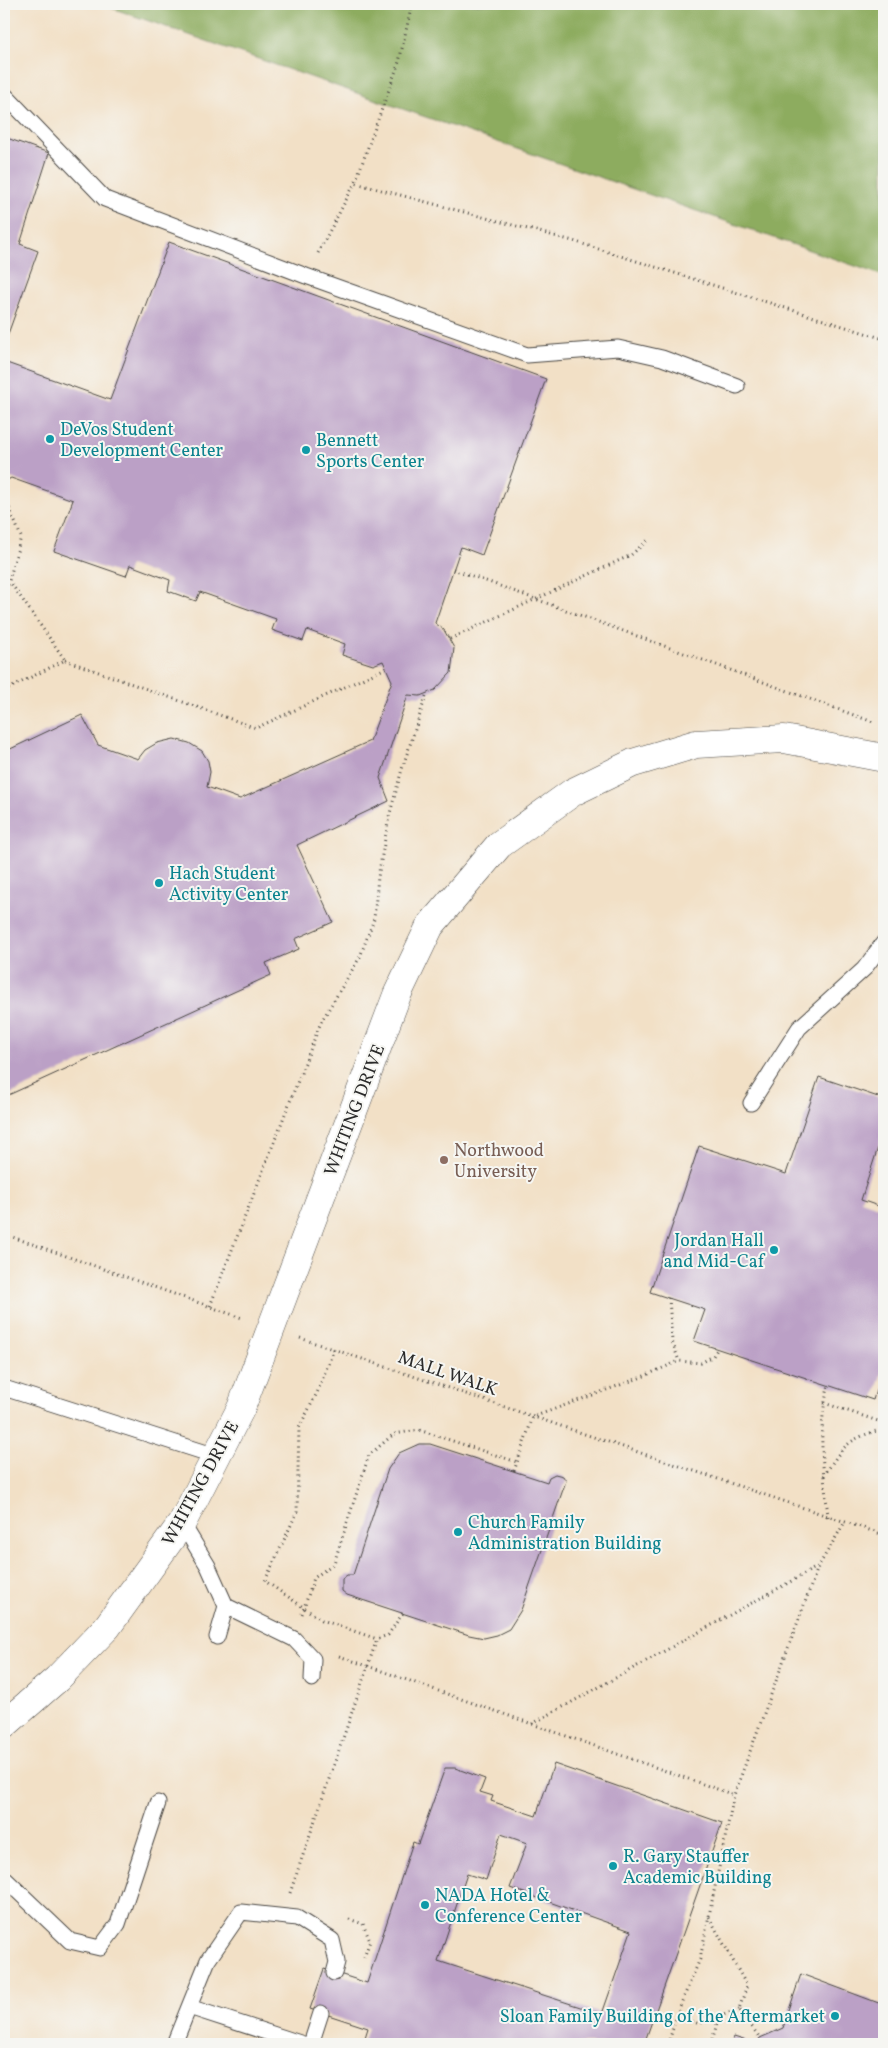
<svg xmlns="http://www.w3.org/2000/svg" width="888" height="2048" viewBox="0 0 888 2048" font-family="Vollkorn,serif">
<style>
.forest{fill:#8dac5f;stroke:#5c6c45}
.building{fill:#bba0c6;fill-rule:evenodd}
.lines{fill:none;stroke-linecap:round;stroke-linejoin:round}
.lane-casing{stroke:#494642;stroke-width:17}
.street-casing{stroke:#494642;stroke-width:29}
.path{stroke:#494642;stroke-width:3;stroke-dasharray:1 4;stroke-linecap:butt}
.lane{stroke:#fff;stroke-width:15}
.street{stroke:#fff;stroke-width:28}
.culture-dot{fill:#0f9aa8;stroke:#f6f6f2;stroke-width:2}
.education-dot{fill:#8d6e63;stroke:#f6f6f2;stroke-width:2}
.labels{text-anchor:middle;stroke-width:4;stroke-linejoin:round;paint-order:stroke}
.culture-label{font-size:18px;fill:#0d838f;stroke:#f6f6f2;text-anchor:start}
.street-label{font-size:18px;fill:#2b2b2b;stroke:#f6f6f2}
.education-label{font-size:18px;fill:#785e54;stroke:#f6f6f2;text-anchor:start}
</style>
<rect width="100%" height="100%" fill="#f6f6f2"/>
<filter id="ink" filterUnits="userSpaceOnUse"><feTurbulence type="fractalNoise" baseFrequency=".02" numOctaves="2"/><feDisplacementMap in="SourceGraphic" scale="10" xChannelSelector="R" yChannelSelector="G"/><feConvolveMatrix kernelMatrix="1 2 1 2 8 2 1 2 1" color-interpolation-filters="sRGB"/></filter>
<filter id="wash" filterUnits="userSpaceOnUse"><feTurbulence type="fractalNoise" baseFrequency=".0096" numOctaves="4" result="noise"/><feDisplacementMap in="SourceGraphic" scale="20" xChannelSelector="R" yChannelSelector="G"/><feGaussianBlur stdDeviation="1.12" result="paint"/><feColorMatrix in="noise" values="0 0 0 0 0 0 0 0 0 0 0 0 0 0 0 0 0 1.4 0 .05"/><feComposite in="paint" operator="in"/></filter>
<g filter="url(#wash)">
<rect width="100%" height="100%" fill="#f2e0c6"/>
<!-- forest -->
<path class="forest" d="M100 4H884V276Z"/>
<g id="blocks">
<!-- building -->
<path class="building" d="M4 137 49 153 20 244 38 251 4 345Z
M169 242 546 379 482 555 461 547 435 623 444 630 454 648 451 673 435 690 420 696 408 695 380 778 389 801 297 845 333 922 295 939 299 949 266 963 271 975 4 1097V752L82 715 98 745 138 759 145 750 157 743 174 739 189 743 202 751 208 761 210 772 207 787 240 799 370 741 392 681 383 661 373 665 342 655 345 644 307 630 303 641 272 630 276 619 200 592 196 601 168 591 170 580 130 565 126 576 54 551 73 500 11 478 4 482V362L110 400Z
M819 1077 884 1099V1129L861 1200 884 1208V1365L873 1400 694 1341 705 1310 650 1292 699 1146 786 1174Z
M419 1444H430L547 1482 549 1477 555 1474 563 1476 566 1481 521 1610 509 1629 497 1635 484 1638 469 1635 347 1595 342 1591V1579L347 1575H353L388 1469 399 1453Z
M554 1764 722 1823 644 2044H363L368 2028 310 2009 324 1969 367 1983 413 1842 418 1844 445 1768H455L485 1779 480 1792 493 1796 491 1801 536 1816ZM501 1834 527 1843 510 1888 631 1931 602 2014 438 1961 467 1874 486 1880Z
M801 1974 884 2005V2044H757L760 2038 783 2028Z
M734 2037 756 2044H731Z"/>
</g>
</g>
<g filter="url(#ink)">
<use href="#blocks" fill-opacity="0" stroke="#494642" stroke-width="1"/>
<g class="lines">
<!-- lane casing -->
<g class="lane-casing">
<path id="lane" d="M4 94 105 199 306 276 527 355 618 348 662 358 737 386
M751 1103 799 1028 864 969 884 942
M4 1388 216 1456
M182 1523 208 1566 226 1606 217 1637
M226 1606 294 1639 313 1659 312 1679
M4 1878 70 1941 100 1948 118 1924 158 1803
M189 2007 303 2044
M174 2044 208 1960 241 1912 297 1918 332 1940 337 1962 334 1973
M311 2044 321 2013"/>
</g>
<!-- street casing -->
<g class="street-casing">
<path id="street" d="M4 1725 57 1679 107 1627 182 1523 241 1408 397 995 430 926 499 845 573 792 633 763 696 744 784 739 884 758"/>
</g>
<!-- path -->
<path class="path" d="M412 4 399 62 355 183 573 241 884 339
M318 253 355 183
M4 494 21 537 4 599
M453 569 873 722
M450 639 631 555 649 539
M65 660 256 728 386 668
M4 691 65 660 10 582
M4 1234 242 1318
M669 1298 672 1341 679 1361
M210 1306 321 1022 360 957 374 919 378 877 389 817 402 769 427 693
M300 1338 884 1535
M334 1349 317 1393 299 1428 297 1512 265 1581 322 1620 377 1639
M824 1403 884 1423
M514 1471 533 1417 642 1377 679 1361 701 1363 713 1356 718 1348
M824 1476C843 1445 849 1438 884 1429
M828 1517C824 1472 816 1429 829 1385
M302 1614 314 1578 334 1563 369 1455 394 1434 419 1430 517 1462
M339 1656 734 1795
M532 1724 817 1567
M290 1893 377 1639 388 1635 403 1613
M709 1917 747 1986 739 2009 760 2038
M349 1919 363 1924 370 1941 363 1960
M677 2017 700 2024 739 2009
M668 2044 680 2006 700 1959 734 1795 818 1567 845 1522
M711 2044 719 2017"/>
<!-- lane -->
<use href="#lane" class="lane"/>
<!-- street -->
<use href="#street" class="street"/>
</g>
</g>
<!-- markers -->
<g class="culture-dot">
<circle cx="50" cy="439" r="5"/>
<circle cx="306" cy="450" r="5"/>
<circle cx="159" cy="883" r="5"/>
<circle cx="774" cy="1250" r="5"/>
<circle cx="458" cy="1532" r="5"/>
<circle cx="613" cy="1866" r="5"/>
<circle cx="425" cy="1905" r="5"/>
<circle cx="835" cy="2016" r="5"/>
</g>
<circle class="education-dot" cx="444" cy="1160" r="5"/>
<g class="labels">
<!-- culture labels -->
<g class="culture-label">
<text x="60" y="435">DeVos Student<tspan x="60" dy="21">Development Center</tspan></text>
<text x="316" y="446">Bennett<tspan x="316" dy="21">Sports Center</tspan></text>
<text x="169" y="879">Hach Student<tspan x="169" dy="21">Activity Center</tspan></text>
<text x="764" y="1246" text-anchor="end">Jordan Hall<tspan x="764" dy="21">and Mid-Caf</tspan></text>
<text x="468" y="1528">Church Family<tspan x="468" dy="21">Administration Building</tspan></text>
<text x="623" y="1862">R. Gary Stauffer<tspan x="623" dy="21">Academic Building</tspan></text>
<text x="435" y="1901">NADA Hotel &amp;<tspan x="435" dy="21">Conference Center</tspan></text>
<text x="825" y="2022" text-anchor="end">Sloan Family Building of the Aftermarket</text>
</g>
<!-- street labels -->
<g class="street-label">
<text transform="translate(354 1110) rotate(-69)" y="6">WHITING DRIVE</text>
<text transform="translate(448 1373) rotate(19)" y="6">MALL WALK</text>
<text transform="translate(200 1483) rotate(-61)" y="6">WHITING DRIVE</text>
</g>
<!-- education labels -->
<g class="education-label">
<text x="454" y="1156">Northwood<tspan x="454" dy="21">University</tspan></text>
</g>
</g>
<!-- margin -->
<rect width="888" height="2048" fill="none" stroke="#f6f6f2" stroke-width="20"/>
</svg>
